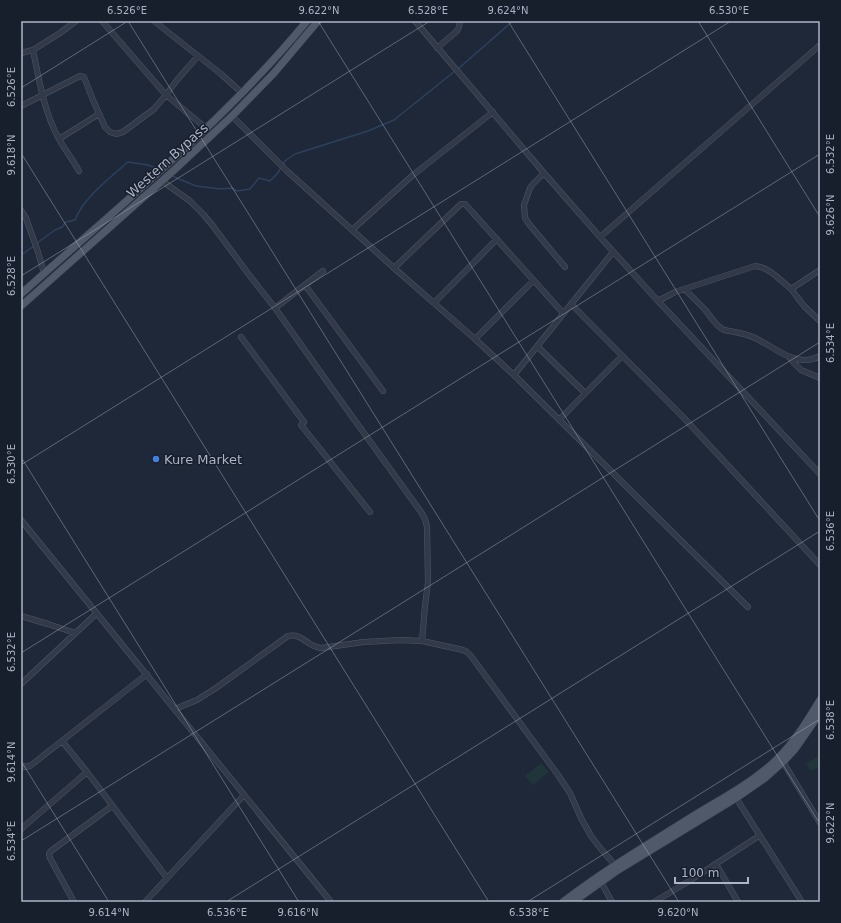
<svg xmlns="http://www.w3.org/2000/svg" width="841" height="923" viewBox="0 0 841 923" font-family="'DejaVu Sans',sans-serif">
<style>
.green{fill:#203539}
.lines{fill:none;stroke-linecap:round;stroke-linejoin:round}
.stream{stroke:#2e405f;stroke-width:1.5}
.minor-casing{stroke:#4f5767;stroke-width:6}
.major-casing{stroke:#3b4352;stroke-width:8}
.minor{stroke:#323a49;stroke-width:5}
.major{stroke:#4f5969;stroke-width:7}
.ticks{fill:none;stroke:#acb4c6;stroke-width:1;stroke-opacity:0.45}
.shop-dot{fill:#3f7fe0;stroke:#171f2d;stroke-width:1.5}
.labels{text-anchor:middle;stroke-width:3;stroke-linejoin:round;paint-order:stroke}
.street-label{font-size:13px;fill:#acb4c6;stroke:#171f2d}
.poi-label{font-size:13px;fill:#acb4c6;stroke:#171f2d;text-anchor:start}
.neatline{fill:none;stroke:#acb4c6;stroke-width:1.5}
.ticks-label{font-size:10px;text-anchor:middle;fill:#acb4c6}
</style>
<rect width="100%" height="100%" fill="#1e2838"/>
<!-- green -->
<path class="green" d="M820 755V766L811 771 806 764Z
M541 763 549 772 533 785 525 776Z"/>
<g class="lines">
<!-- stream -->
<path class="stream" d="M458 69 513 21
M172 176 196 186 221 189 232 188 237 191 250 189 259 178 270 181 277 174 285 161 295 154 368 131 394 120 455 71
M37 243 55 230 62 227 66 222 75 220C83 198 111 177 128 162L148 165 158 169
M21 255 34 246"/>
<!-- minor casing -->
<g class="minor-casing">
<path id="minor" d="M102 21 166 95 206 128
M154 21 221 74 242 93
M415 21 544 173 600 237 658 301 820 474
M437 48 457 31 459 27 460 21
M33 50C39 80 44 112 59 139 65 150 73 160 79 171
M21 53 33 50 60 33 76 21
M21 106 80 76 84 77 93 100 105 127 110 132 116 134 123 132 154 109 166 95 177 80 198 56
M232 116 287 171 394 268 475 339 514 375 748 607
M59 139 99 114
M544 173 533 184 530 188 524 205 525 218 529 224 565 267
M162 181 190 201 203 214 213 226 250 276 275 308 338 397 421 512 425 519 427 527 428 582 425 606 422 641
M21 210 26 218 38 252 44 273
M352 230 413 175 493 112
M600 237 820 45
M394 268 461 204H465L563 313
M305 285 383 391
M685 289C692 297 700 304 707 312 712 319 716 326 724 330 734 332 745 333 755 338 775 347 796 369 820 356
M791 289 804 306 820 321
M658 301 675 292 755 266C769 267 780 280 791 289L820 270
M434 303 497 239
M571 304 684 418 820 565
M275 308 323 271
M241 337 304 422
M475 339 533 281
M537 346 585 393
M789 357 796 365 801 370 820 378
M514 375 613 252
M559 420 622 356
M301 425 370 512
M21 520 331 902
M21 616 48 624 75 633
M21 684 97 613
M175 709 197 700 216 688 288 636C300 634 303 640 312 645 315 647 318 647 321 648L364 642 401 640 422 641 463 650 467 652 471 656 558 775 570 793 581 818 591 836 601 849 615 865
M62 741 87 772 167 878
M783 762 820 823
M21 765 25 767 30 766 147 674
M736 798 802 902
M21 829 87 772
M716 864 738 902
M601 882 612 902
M74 902 50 858 49 854 51 851 112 806
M145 902 244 795
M654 902 686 883 759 836"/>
</g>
<!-- major casing -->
<g class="major-casing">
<path id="major" d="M21 294C119 206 223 123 307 21
M21 306 172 172 232 116 274 73 318 21
M563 902C605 870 650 843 695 815 721 799 750 784 773 763 793 745 806 723 820 700
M573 902 618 870 736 798 765 778 783 762 795 749 820 713"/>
</g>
<!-- minor -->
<use href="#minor" class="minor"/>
<!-- major -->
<use href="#major" class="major"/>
</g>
<!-- ticks -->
<path class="ticks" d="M128 21 679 902M318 21 820 824M508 21 820 521M698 21 820 217M21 88 128 21M21 153 489 902M21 276 430 21M21 457 299 902M21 465 731 21M21 653 820 154M21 761 109 902M21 841 820 342M226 902 820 531M527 902 820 719"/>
<!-- markers -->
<circle class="shop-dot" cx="156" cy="459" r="4"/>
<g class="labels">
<!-- street labels -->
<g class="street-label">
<text transform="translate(167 160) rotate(-42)" y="5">Western Bypass</text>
</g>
<!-- poi labels -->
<g class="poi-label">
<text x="164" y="464">Kure Market</text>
</g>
</g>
<!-- border -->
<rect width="841" height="923" fill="none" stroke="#171f2d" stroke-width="44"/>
<!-- scale -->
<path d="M675 877v6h73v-6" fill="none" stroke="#acb4c6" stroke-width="2"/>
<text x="681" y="877" font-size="12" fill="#acb4c6" stroke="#171f2d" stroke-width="3" paint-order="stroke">100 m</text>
<rect x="22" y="22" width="797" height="879" class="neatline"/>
<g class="ticks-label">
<text x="127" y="14">6.526°E</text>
<text x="319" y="14">9.622°N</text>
<text x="428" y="14">6.528°E</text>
<text x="508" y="14">9.624°N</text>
<text x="729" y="14">6.530°E</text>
<text transform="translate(11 87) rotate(-90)" y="4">6.526°E</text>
<text transform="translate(830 154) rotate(-90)" y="4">6.532°E</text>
<text transform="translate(11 155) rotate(-90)" y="4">9.618°N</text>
<text transform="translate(830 215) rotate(-90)" y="4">9.626°N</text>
<text transform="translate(11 276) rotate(-90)" y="4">6.528°E</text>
<text transform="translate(830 343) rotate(-90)" y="4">6.534°E</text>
<text transform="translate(11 464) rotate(-90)" y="4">6.530°E</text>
<text transform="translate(830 531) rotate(-90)" y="4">6.536°E</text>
<text transform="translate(11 652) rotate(-90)" y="4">6.532°E</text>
<text transform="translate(830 720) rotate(-90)" y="4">6.538°E</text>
<text transform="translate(11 762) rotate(-90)" y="4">9.614°N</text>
<text transform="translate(830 823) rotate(-90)" y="4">9.622°N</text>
<text transform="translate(11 841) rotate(-90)" y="4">6.534°E</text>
<text x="109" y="916">9.614°N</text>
<text x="227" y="916">6.536°E</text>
<text x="298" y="916">9.616°N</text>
<text x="529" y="916">6.538°E</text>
<text x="678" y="916">9.620°N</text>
</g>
</svg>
